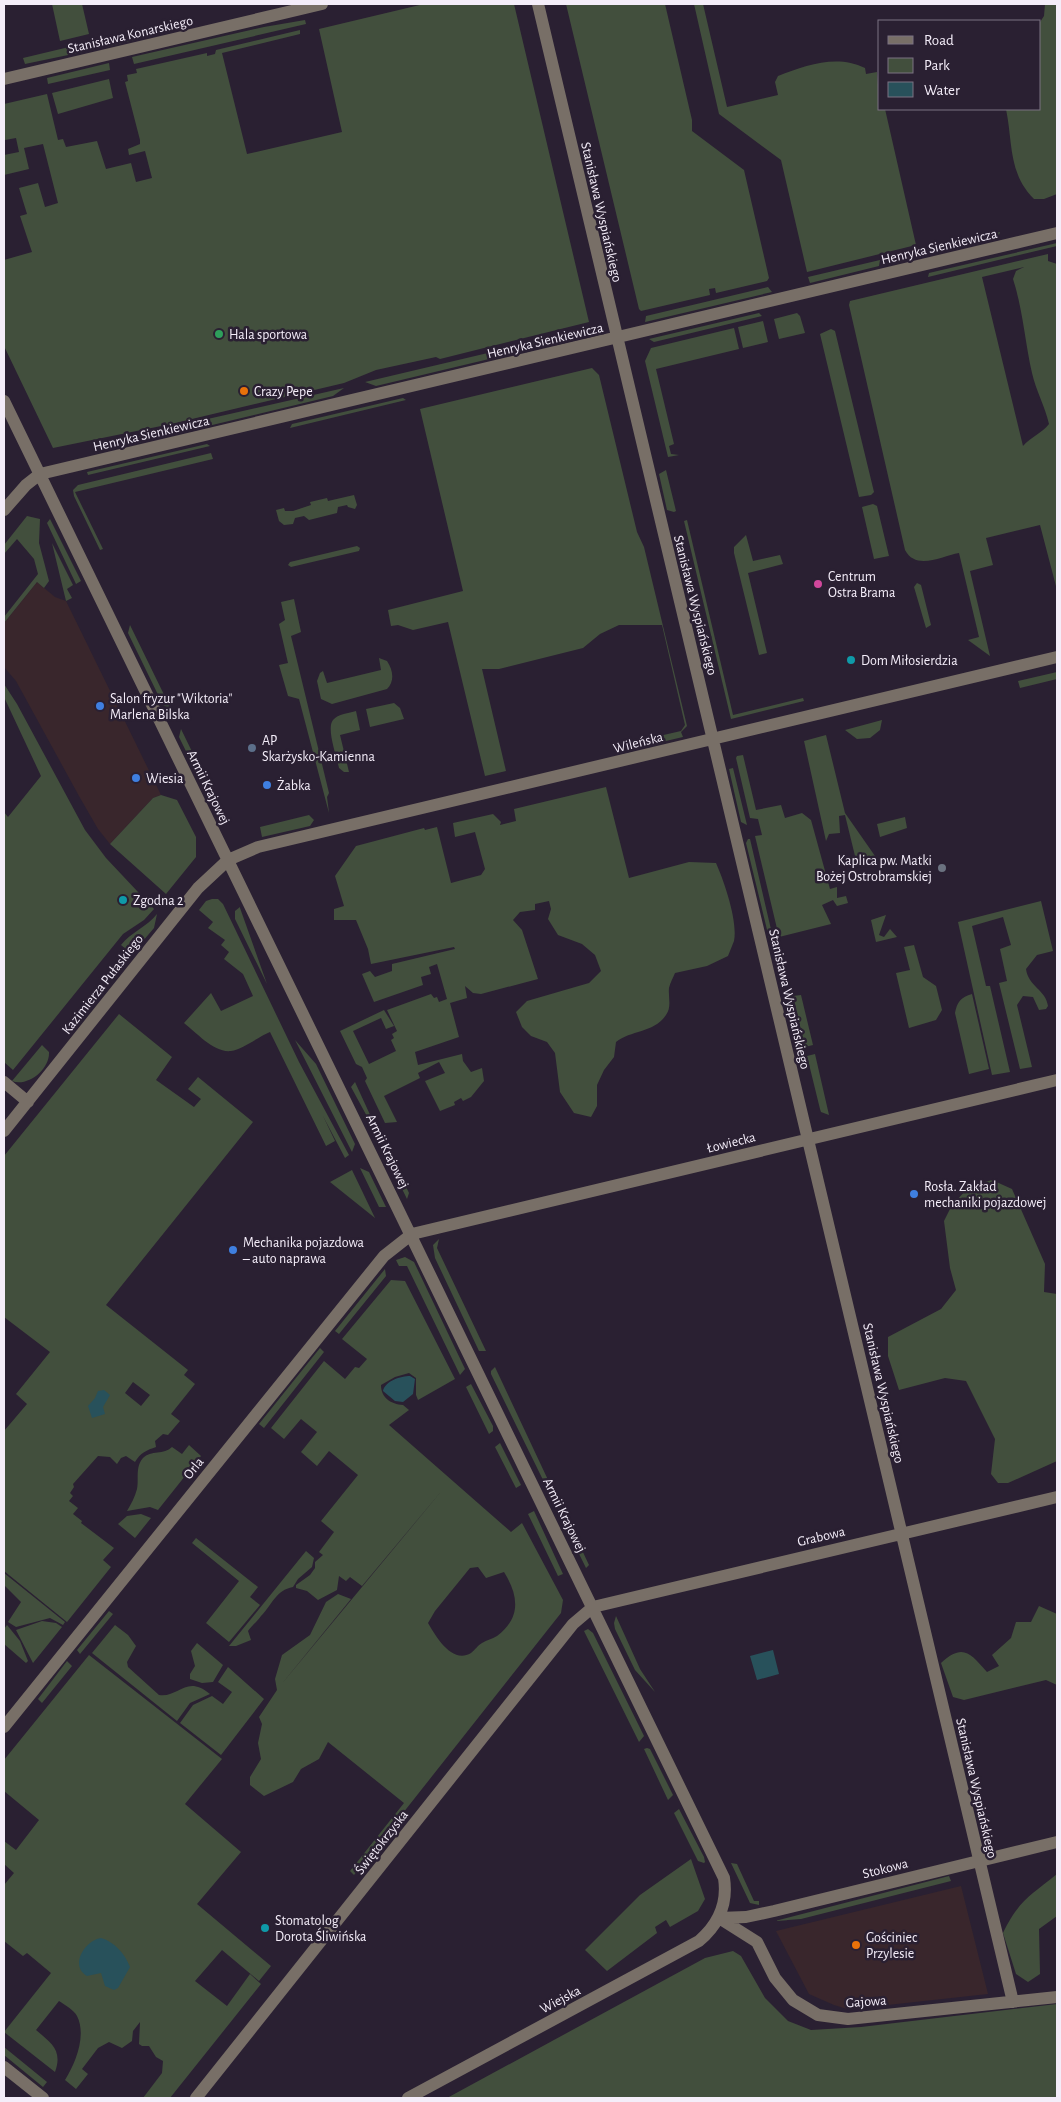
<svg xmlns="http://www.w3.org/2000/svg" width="1061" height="2102" viewBox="0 0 1061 2102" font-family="'Alegreya Sans',sans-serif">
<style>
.commercial{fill:#39262c}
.green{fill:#424f3d;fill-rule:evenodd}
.water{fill:#28515b}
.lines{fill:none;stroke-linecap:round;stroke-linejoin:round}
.minor{stroke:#786f67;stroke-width:12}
.leisure-dot{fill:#2e9e5b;stroke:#2a2032;stroke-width:2}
.food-dot{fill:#e8710a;stroke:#2a2032;stroke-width:2}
.hotel-dot{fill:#d1479c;stroke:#2a2032;stroke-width:2}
.culture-dot{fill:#0f9aa8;stroke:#2a2032;stroke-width:2}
.shop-dot{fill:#3f7fe0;stroke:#2a2032;stroke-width:2}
.service-dot{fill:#5c6f8a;stroke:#2a2032;stroke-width:2}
.worship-dot{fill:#6b7280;stroke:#2a2032;stroke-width:2}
.labels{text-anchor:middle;stroke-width:5;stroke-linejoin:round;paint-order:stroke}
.street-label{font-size:14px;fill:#f4edf9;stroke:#2a2032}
.poi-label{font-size:14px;fill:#f4edf9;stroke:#2a2032;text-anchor:start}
</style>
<rect width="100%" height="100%" fill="#2a2032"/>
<!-- commercial -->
<path class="commercial" d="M37 582 55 597 66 601 161 795 153 798 110 844 98 829 79 796 16 681 4 667V623Z
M961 1886 988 1994 860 2008 847 2009 834 2005 809 1994 776 1931Z"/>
<!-- green -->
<path class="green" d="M52 4H82L89 34 60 41Z
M424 4H514L589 322 440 359 436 357 376 370 344 383 171 424 53 448 4 346V260L32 252 20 216 27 214 19 188 38 183 45 207 58 203 43 144 24 148 29 169 4 175V155L19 152 16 138 5 140 4 136V104L47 94 58 140 63 139 66 147 97 141 106 169 131 163 136 182 152 178 145 151 129 155 128 149 140 144V140L125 82 128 81 127 75 137 73 136 69 207 53V56L215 54 216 50 300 30V34L222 53 247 154 342 132 319 29Z
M566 4H665L692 120V131L744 170 769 278 767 281 716 293 715 288 709 289 710 295 641 311 639 309Z
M694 4H703L727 107 778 95 775 82 778 76C806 65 837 54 865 68L866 74 877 72 880 109H885L916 245 807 272 781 160 719 114Z
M1045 4H1057V194L1044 199H1034C1008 173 1013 143 1006 109H1040V22L1044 16Z
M305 20 306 24 134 64 132 57 264 27Z
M156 28 158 34 106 47 104 40Z
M90 42 92 50 25 64 23 58Z
M109 63 110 70 48 84 47 78Z
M109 79 113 98 58 114 52 93Z
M1000 232 998 238 895 263 892 258Z
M1057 243V246L928 277 929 273Z
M1048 254V261L1057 264V590L1040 525 986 538 993 565 970 571 990 656 968 640 979 637 959 553C942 556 916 571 905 550L849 305 850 301ZM1024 267 1016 271 1013 279C1023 310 1025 342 1032 373 1036 391 1045 406 1049 424 1042 433 1031 437 1023 446L982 277Z
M880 260 879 266 810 283 808 277Z
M768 287 772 292 645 322 646 316Z
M759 313 762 316 654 342 649 339Z
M797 313 800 316 805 333 779 339 774 319Z
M763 321 768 342 743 348 738 327Z
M734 328 739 349 656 369 674 444 669 446 671 454 679 455 668 457 645 361 651 348Z
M831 329 835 331 874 492 871 495 859 497 820 334Z
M585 330 589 335 376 386 365 382Z
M592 368 599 375 637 532 644 547 687 726 681 732 683 737 627 750 624 744 681 731 685 725 662 625H619L600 634 583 648 499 669H482L506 771 485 776 448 622 413 630 398 625 391 626 388 610 463 591 420 409Z
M344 388 333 396 129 445H118L111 441Z
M403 398 406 400 290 428 292 424Z
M207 444 210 446 88 475 87 472Z
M211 453 213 459 75 492 103 549 100 550 74 496 73 490 78 485Z
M666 470 676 511 674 512 667 510 659 474Z
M354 495 357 505 355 509 348 507 347 505 338 507 337 513 309 520 304 516 295 518 293 524 284 525 279 521 276 510 284 508 285 511H293L311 505 310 502 327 498 328 501Z
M873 504 877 506 889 556 874 559 862 507Z
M27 516 40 519 39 543 49 581 44 588 37 582 4 623V617L38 574 34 559 17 539 4 554V545Z
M50 519 81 581 76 584 47 523Z
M687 520 733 715 803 698 804 701 731 719 684 521Z
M746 535 753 561 780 555 783 564 748 573 767 653 759 655 734 553V547Z
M52 543 73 585 67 589 72 598 66 601Z
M357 546 360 548 359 551 291 567 288 565 290 562Z
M917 583 921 585 931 625 926 628 914 587Z
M294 599 301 632 291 636 329 793 327 797 329 813 299 699 288 696 279 665 288 663 279 624 285 620 281 602Z
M130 625 171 709 163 705 128 633Z
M379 658 387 661C393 670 395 681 387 689L332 704 321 699 317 681 320 673 323 671 327 683 381 670Z
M1057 672V679L1020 688 1018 681Z
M4 684 17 704 85 830 106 858 154 909 144 920 123 934 13 1070 4 1062V812L8 817 41 776 4 697Z
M394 703 400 708 404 719 370 727 366 709Z
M356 711 360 730 340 735 349 772H344L339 768C337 758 326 728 333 720 338 714 349 713 356 711Z
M882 720 880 730 870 738 857 739 845 730Z
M181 729 220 809V813L217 814 179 737Z
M826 735 845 813 875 856 856 860 845 815 839 816 840 833 829 834 826 841 804 741Z
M743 755 756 810 781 805 785 818 802 813 811 820 830 889 837 887V898L846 896 848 903 837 906 833 900 822 905 831 924 779 937 755 836 762 835 758 819 750 818 736 758 737 756Z
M733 768 747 825 741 822 729 769Z
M606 787 629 878 689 862 716 863C724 881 738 921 734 941 732 946 730 951 728 956L707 966 675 973C673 978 670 983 669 988 668 997 672 1007 666 1015 654 1033 631 1030 616 1042L614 1057 604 1070 597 1085V1106L591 1117 574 1113 560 1092 555 1053 547 1042 531 1036 522 1027 516 1012 527 1001 589 983 601 971 595 955 582 944 558 935 548 919 551 909 549 901 535 904V910L520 912 513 920 522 930 538 979 481 994 473 993 465 986 467 998 450 1003 459 1037 415 1052 418 1065 462 1054 463 1061 471 1072 482 1068 484 1081 471 1097 463 1101 461 1098 454 1102 455 1105 440 1111 425 1081 445 1073 439 1062 418 1073 420 1078 384 1096 397 1122 385 1123 365 1081 367 1078 362 1067 356 1064 340 1031 384 1010 394 1026 386 1029 381 1018 353 1031 369 1064 396 1051 391 1040 394 1038 392 1034 397 1031 387 1010 431 994 434 998 437 997 439 1002 447 999 437 964 429 967 431 974 421 977 423 985 374 1002 362 974 370 971 375 977 392 971V964L455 949 454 947 371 964 368 949 356 920H334V909L344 906 335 876 356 846 424 828 425 830 437 827 451 883 481 875 485 869 475 832 455 837 453 823 493 814 501 822 500 825 516 821 514 809Z
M161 795 177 800 196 837V857L166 894 110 844 153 798Z
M309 815 314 820 310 826 262 837 260 827Z
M905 817 907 828 880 837 877 824Z
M748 839H750L773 938H769L746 843Z
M212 899H218L223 904 299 1062 349 1155 345 1158 323 1116 335 1141 326 1146 270 1032C258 1037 243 1049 231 1051 214 1053 197 1033 184 1023L211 993 221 1011 253 996 243 974 224 959 229 952 221 945 225 940 208 928 213 922 199 910 206 901Z
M1041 901 1053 951 1037 955 1026 969C1028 986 1046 990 1048 1006L1046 1009 1039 1010 1033 997 1023 996 1017 1005 1032 1067 1020 1069 999 983 1007 981 1000 949 1011 945 1003 917 972 926 986 986H990L1010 1072 992 1075 958 922Z
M240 907V908L267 984 235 919V911Z
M157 914 154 928 137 948 127 950 121 945C131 932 147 927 157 914Z
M886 915 879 935 884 937 890 929 897 937 876 942 871 920Z
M914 945 923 977 936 986 942 1010 936 1020 909 1028 896 973 910 970 904 947Z
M972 994 989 1069 969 1074 955 1013C957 1002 961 997 972 994Z
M801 995 813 1045 805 1047 793 996Z
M119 1014 172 1057 156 1080 194 1107 201 1099 188 1089 198 1077 253 1122 106 1305 188 1370 184 1375 195 1384 171 1414 180 1421 168 1435 163 1434 155 1441 156 1447C147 1450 140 1453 135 1462L126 1456 121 1458 117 1464 110 1457 98 1456 73 1484 74 1487 70 1493 73 1496 69 1501 78 1508 73 1514 82 1521 81 1523 114 1548 103 1560 111 1567 67 1622 4 1571V1431L27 1404 16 1394 50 1352 4 1317V1156ZM133 1382 150 1395 141 1406 125 1393Z
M295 1040 316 1064 355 1144 352 1152Z
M42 1045 49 1052C50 1069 28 1087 12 1081Z
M815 1054 829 1115 821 1112 820 1109 807 1056Z
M355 1082 377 1130 375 1131 351 1087Z
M383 1139 409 1193 407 1199 380 1144Z
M360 1168 369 1172 386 1207H379Z
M352 1170 375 1218 330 1182Z
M992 1180 1012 1189 1045 1264 1044 1292 1057 1294V1461L1008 1483H998L991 1474 995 1439 966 1381 945 1378 899 1390 888 1356V1337L941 1309 956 1290 950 1268 944 1221 952 1205 970 1186Z
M439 1239 437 1248 486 1351H479L435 1258 433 1245Z
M405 1257 414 1262 465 1369 460 1375 407 1266H399L396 1260Z
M385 1269 386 1276 339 1334 335 1331Z
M391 1280 405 1281 455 1379 418 1400 416 1395V1378L409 1373 395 1377 381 1385C381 1398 391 1404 403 1405L409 1410 389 1425 511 1532 522 1523 563 1600 561 1613 354 1875 350 1871 404 1803 328 1742 319 1759 301 1769 293 1782 264 1796 250 1785V1777L261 1759 258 1743 262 1724 259 1717 277 1690 275 1679 282 1655 310 1635 326 1602 338 1594 351 1599 280 1686 444 1488 362 1586 350 1577 346 1581 339 1576 337 1590 318 1600 307 1591 296 1588V1585L310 1575 315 1568V1562L323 1555 319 1552 334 1532 321 1521 358 1475 329 1451 317 1466 301 1452 317 1432 301 1419 284 1439 271 1428 324 1361 345 1379 355 1367 359 1368 367 1359 342 1339ZM478 1567 486 1578 504 1572C519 1596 521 1618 497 1636 492 1639 487 1640 482 1643 478 1645 475 1650 471 1653 452 1665 435 1635 428 1623L435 1611 470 1568Z
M320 1348 324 1352 264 1428 259 1424Z
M495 1367 549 1482 545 1484 491 1374V1371Z
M471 1384 493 1426V1431L489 1434 466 1387Z
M500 1443 521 1485 516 1488 495 1447Z
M189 1445 201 1456 158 1510 150 1507 127 1511C131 1504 135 1497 137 1489 139 1479 135 1467 143 1458 151 1450 164 1455 172 1447L182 1454Z
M554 1491 589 1565 586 1568 551 1497Z
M534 1511 563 1574 558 1576 528 1514Z
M141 1514 151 1518 135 1538 118 1524 127 1516Z
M196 1538 258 1587 250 1597 260 1605 229 1642 206 1623 239 1581 192 1543Z
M306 1551 314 1558 312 1567 298 1579 293 1587C276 1590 272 1605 261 1616 257 1622 252 1625 248 1631L251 1640 236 1646H229Z
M4 1573 65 1622 63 1625 50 1618 16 1627 8 1622 21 1602 4 1585Z
M1039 1606 1057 1614V1685L1046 1680 964 1700 953 1697 941 1663C963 1643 970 1653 987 1672L999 1666 992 1655 1011 1638 1016 1622H1031Z
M109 1611 113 1614 80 1654 77 1650Z
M616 1616 640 1669 655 1692 635 1670 615 1629 614 1623Z
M42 1621 56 1623 62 1627 33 1663 16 1630Z
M7 1625 20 1641 28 1661 26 1663 4 1644V1629Z
M115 1625 128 1635 136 1646 127 1662 128 1667 159 1695C179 1698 186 1674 210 1694L190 1703 177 1721 92 1653Z
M588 1629 593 1633 644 1736 639 1742 584 1631Z
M197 1643 223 1665 213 1682 202 1683 190 1679V1674L195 1666 191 1651Z
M89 1655 222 1759 185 1804 241 1852 197 1904 271 1966 259 1981 222 1950 195 1981 227 2006 250 1974 261 1984 170 2098H143L162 2073 163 2061 156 2057 149 2046H142L139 2044 140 2022 133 2031 132 2041 122 2048 109 2042 98 2048 82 2069 88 2074 76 2089 65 2080C75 2064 87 2036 77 2016 74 2010 65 2005 59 2001L36 2030C51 2043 63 2050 55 2072L4 2032 51 1973 27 1953 23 1956 4 1941V1885L14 1873 4 1864V1841L16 1850 39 1820 4 1791V1760Z
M67 1661 72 1666 42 1703 38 1699Z
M228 1667 264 1699 221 1755 180 1723 193 1705 212 1696 223 1704 232 1692 218 1682Z
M647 1748 650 1749 673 1795 668 1800 644 1749Z
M679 1809 704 1857 705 1862 704 1863 698 1861 674 1813Z
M691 1859 705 1899 698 1911 670 1927 666 1920 655 1927 657 1933 607 1971 585 1950 640 1895Z
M731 1863 737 1864 754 1901H759V1905L750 1903Z
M1057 1874V1916L1039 1929 1040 1974 1028 1982 1016 1974 1003 1933C1019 1900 1030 1896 1057 1874Z
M949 1876 951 1881 801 1919 775 1921Z
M733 1951 741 1956 765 1998 788 2021 811 2030 861 2027 1057 2004V2098H447L705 1958Z
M4 2047 47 2082 43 2087 4 2055Z"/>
<!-- water -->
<path class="water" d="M410 1376 415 1379 413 1394 403 1402 395 1401 383 1391C385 1381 401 1376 410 1376Z
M104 1390 110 1395 103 1407 105 1414 92 1418 88 1406 95 1398 98 1391Z
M773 1650 779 1674 757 1680 750 1656Z
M101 1938C115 1942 125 1954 130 1967L118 1988 114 1990 105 1986 101 1973 87 1976C69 1966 85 1940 101 1938Z"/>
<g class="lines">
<!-- minor -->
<path class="minor" d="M538 4 1013 2002
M4 79 322 4
M4 401 724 1878C728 1904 719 1924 699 1941L408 2098
M4 510 26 485 40 474 1057 233
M4 1082 28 1102
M4 1131 198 888 228 860 258 847 1057 657
M4 1727 384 1256 412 1234 1057 1080
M719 1918 757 1942 775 1978 793 2000 818 2015 848 2019 1057 1997
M719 1918 746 1917 774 1911 1057 1842
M4 2067 43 2098
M196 2098 573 1624 593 1607 1057 1497"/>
</g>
<!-- markers -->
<circle class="leisure-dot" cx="219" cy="334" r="5"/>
<g class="food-dot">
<circle cx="244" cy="391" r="5"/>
<circle cx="856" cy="1945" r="5"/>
</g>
<circle class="hotel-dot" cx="818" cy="584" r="5"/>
<g class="culture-dot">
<circle cx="851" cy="660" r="5"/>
<circle cx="123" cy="900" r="5"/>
<circle cx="265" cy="1928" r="5"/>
</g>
<g class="shop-dot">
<circle cx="100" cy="706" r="5"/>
<circle cx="136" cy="778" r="5"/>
<circle cx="267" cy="785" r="5"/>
<circle cx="914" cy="1194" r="5"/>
<circle cx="233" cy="1250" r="5"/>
</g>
<circle class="service-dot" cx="252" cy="748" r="5"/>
<circle class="worship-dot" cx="942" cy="868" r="5"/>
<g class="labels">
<!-- street labels -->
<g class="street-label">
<text transform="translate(130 34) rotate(-13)" y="5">Stanisława Konarskiego</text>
<text transform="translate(602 212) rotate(77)" y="5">Stanisława Wyspiańskiego</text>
<text transform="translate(939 246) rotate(-13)" y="5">Henryka Sienkiewicza</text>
<text transform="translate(545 340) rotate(-13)" y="5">Henryka Sienkiewicza</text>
<text transform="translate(151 433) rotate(-13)" y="5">Henryka Sienkiewicza</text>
<text transform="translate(696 605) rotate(76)" y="5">Stanisława Wyspiańskiego</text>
<text transform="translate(638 742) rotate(-14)" y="5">Wileńska</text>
<text transform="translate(209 787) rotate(64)" y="5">Armii Krajowej</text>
<text transform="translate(102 984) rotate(-52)" y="5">Kazimierza Pułaskiego</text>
<text transform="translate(790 999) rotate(77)" y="5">Stanisława Wyspiańskiego</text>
<text transform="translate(731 1142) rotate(-14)" y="5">Łowiecka</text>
<text transform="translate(388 1151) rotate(64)" y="5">Armii Krajowej</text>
<text transform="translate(884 1393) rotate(77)" y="5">Stanisława Wyspiańskiego</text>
<text transform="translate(193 1468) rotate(-51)" y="5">Orla</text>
<text transform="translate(565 1515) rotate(64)" y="5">Armii Krajowej</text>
<text transform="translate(821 1536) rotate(-13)" y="5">Grabowa</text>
<text transform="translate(977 1788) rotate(77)" y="5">Stanisława Wyspiańskiego</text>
<text transform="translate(381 1842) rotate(-52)" y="5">Świętokrzyska</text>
<text transform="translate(885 1868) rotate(-14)" y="5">Stokowa</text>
<text transform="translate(560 1999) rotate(-28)" y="5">Wiejska</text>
<text transform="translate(866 2001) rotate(-4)" y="5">Gajowa</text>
</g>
<!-- poi labels -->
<g class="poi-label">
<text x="229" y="339">Hala sportowa</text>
<text x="254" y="396">Crazy Pepe</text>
<text x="828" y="581">Centrum<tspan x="828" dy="16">Ostra Brama</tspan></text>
<text x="861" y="665">Dom Miłosierdzia</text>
<text x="110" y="703">Salon fryzur "Wiktoria"<tspan x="110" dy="16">Marlena Bilska</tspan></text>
<text x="262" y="745">AP<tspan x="262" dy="16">Skarżysko-Kamienna</tspan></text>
<text x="146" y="783">Wiesia</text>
<text x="277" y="790">Żabka</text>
<text x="932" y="865" text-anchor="end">Kaplica pw. Matki<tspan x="932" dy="16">Bożej Ostrobramskiej</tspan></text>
<text x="133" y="905">Zgodna 2</text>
<text x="924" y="1191">Rosła. Zakład<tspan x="924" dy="16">mechaniki pojazdowej</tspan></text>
<text x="243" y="1247">Mechanika pojazdowa<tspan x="243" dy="16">– auto naprawa</tspan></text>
<text x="275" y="1925">Stomatolog<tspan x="275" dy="16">Dorota Śliwińska</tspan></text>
<text x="866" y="1942">Gościniec<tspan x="866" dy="16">Przylesie</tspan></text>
</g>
</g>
<!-- border -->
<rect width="1061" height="2102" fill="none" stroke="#f4edf9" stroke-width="10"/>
<!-- legend -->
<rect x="878" y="20" width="162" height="90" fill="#2a2032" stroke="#7b7282"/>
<rect x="888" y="36" width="25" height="8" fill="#786f67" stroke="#7b7282"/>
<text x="924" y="45" font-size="15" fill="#f4edf9">Road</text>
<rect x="888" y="58" width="25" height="15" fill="#424f3d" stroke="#7b7282"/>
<text x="924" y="70" font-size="15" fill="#f4edf9">Park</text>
<rect x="888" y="82" width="25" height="15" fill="#28515b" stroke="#7b7282"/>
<text x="924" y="95" font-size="15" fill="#f4edf9">Water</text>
</svg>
